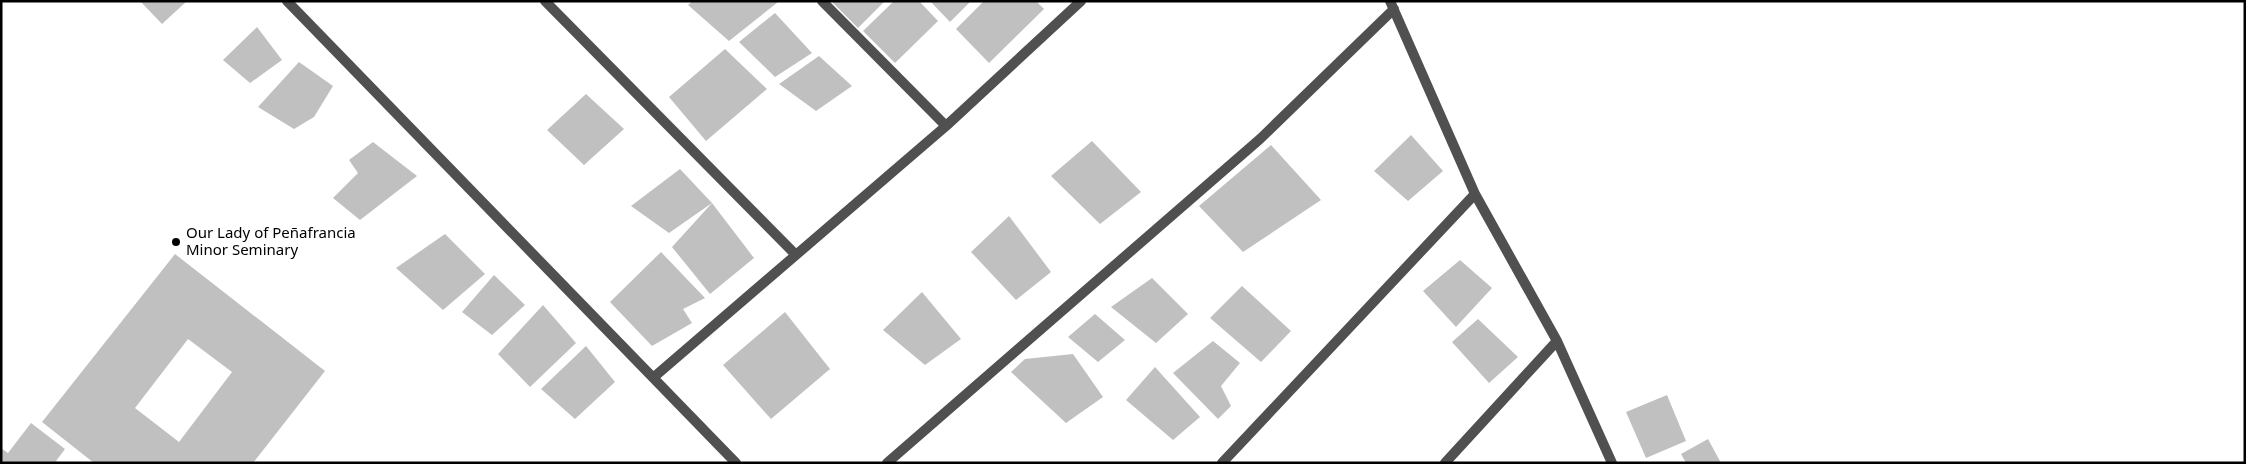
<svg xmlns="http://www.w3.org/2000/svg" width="2246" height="464" viewBox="0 0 2246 464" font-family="'Noto Sans',sans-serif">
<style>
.building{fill:#c0c0c0;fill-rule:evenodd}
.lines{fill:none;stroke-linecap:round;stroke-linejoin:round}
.minor{stroke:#505050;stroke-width:10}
.poi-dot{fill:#000;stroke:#fff;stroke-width:2}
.labels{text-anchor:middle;stroke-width:5;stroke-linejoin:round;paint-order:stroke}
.poi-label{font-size:15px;fill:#000;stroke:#fff;text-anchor:start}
</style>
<rect width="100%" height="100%" fill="#fff"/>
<!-- building -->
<path class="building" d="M140 1H187L162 24Z
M693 1H777L778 2 729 41 688 5Z
M831 1H885L858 28Z
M894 1H919L938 21 895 63 863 31Z
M930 1H971L950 22Z
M984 1H1036L1044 9 989 63 956 29Z
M775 13 812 53 775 77 739 42Z
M257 27 282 60 250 83 223 60Z
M725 49 767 89 706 141 669 97Z
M819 56 852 86 816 111 779 84Z
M299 62 333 86 314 117 294 129 258 107Z
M586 94 624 129 584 165 547 130Z
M1411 135 1443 171 1408 201 1374 171Z
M1092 141 1141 192 1100 224 1051 176Z
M373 142 417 176 360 220 333 198 358 173 349 160Z
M1271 145 1321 200 1243 252 1199 206Z
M680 169 712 203 669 233 631 206Z
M712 203 754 258 710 294 672 247Z
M1009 216 1051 272 1016 300 971 252Z
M445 234 485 274 443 310 396 268Z
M661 252 705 298 683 309 692 323 652 346 610 302Z
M175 254 325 371 253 463H94L42 422ZM188 339 232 372 179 442 135 408Z
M1460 260 1492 288 1456 327 1423 291Z
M494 275 525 305 492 335 462 312Z
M1152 278 1188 314 1156 343 1111 307Z
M1242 286 1291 331 1261 362 1210 318Z
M922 292 961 339 925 365 883 330Z
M543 305 576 343 530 387 498 354Z
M785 312 830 369 771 419 723 365Z
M1095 314 1125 340 1098 362 1068 337Z
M1478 319 1518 357 1489 383 1452 342Z
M1213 341 1240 363 1221 386 1231 406 1218 419 1173 373Z
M586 346 615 382 575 419 541 389Z
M1073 354 1103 397 1066 423 1011 372 1025 359Z
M1155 367 1200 417 1173 440 1126 400Z
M1667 395 1686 441 1646 458 1626 412Z
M31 423 65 449 56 461 59 463H1V448L8 453Z
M1708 439 1721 463H1686L1681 454Z"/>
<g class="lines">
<!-- minor -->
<path class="minor" d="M287 1 736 463
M545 1 795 254
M822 1 946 126
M1390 1 1475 194 1557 341 1612 463
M654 377 946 126 1081 1
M887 463 1260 139 1394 9
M1222 463 1475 194
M1445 463 1557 341"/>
</g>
<!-- markers -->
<circle class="poi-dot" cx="176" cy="242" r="5"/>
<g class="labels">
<!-- poi labels -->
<g class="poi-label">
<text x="186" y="238">Our Lady of Peñafrancia<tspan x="186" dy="17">Minor Seminary</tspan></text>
</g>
</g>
<!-- border -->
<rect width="2246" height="464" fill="none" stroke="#000000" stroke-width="5"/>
</svg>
